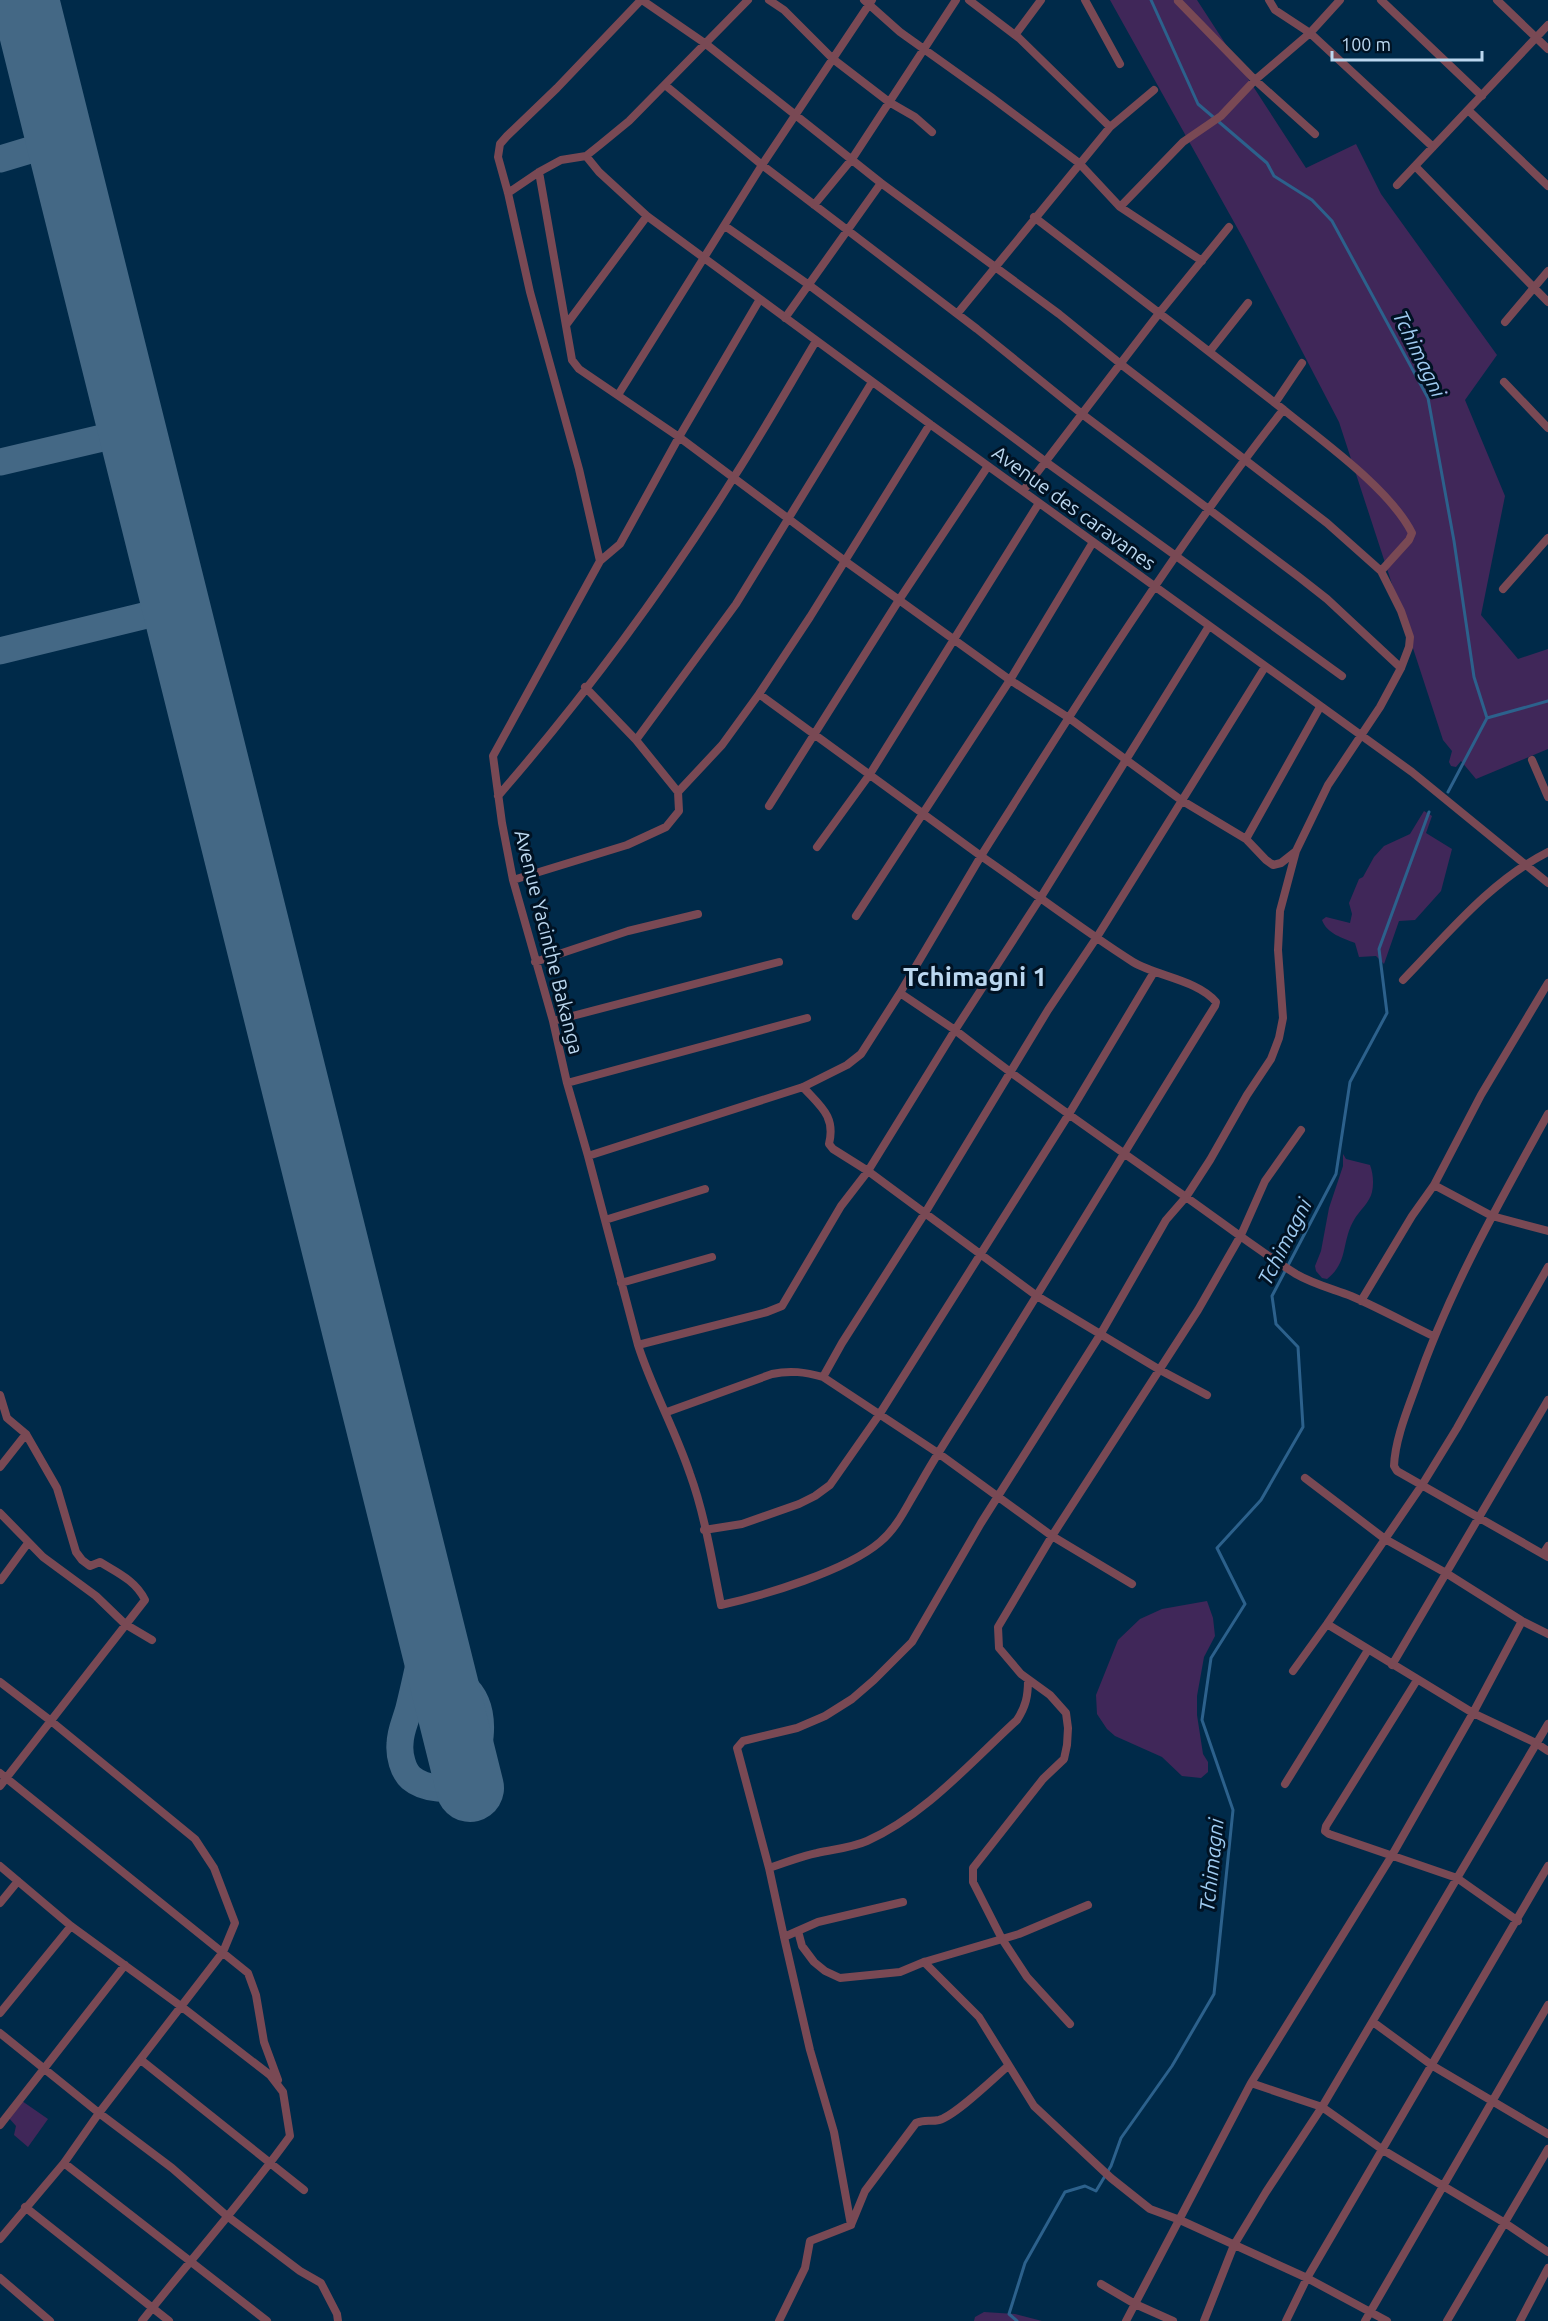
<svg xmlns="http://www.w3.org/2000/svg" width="1548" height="2321" viewBox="0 0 1548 2321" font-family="Ubuntu,sans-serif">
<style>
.green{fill:#402759}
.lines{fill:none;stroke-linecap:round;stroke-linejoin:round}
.stream{stroke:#2c618c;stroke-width:3}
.taxiway{stroke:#446885;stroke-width:27}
.runway{stroke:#446885;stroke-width:68}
.minor{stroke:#794954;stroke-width:8}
.labels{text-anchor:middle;stroke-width:6;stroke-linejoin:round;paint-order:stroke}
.street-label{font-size:20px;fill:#bbd7ef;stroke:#001223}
.water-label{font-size:21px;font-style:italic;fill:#9fcbf1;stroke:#001223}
.district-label{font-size:26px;font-weight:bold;fill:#bbd7ef;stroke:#001223}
</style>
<rect width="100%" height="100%" fill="#002a49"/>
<!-- green -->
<path class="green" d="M1110 0H1197L1306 168 1356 144 1381 194 1497 355 1465 400 1505 496 1481 615 1518 659 1548 649V749L1476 779 1461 761 1456 767 1451 766 1449 762 1452 751 1443 740 1339 422 1244 240Z
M1424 811 1432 816 1426 833 1452 849 1441 891 1415 920 1399 921 1384 964 1376 956 1359 957 1355 943C1343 938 1327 934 1322 920L1326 917 1350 923 1352 914 1349 903 1359 879 1363 877 1374 857 1384 846 1410 834Z
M1343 1154 1346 1159 1370 1165C1373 1173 1374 1183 1372 1192 1370 1202 1359 1211 1354 1220 1341 1242 1349 1262 1327 1279L1322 1278 1316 1271 1315 1266 1321 1251 1329 1208 1343 1166Z
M1207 1601 1213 1618 1215 1636 1204 1657 1197 1696V1715L1203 1754 1208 1762V1772L1201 1778 1182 1776 1162 1757 1115 1736 1107 1729 1097 1714 1096 1695 1118 1640 1140 1619 1162 1609Z
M22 2101 48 2119 28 2147 14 2135 16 2126 8 2117Z
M984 2312 1015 2314 1042 2321H974L975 2317Z"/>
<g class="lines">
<!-- stream -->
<path class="stream" d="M1151 0 1198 104 1267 163 1274 176 1312 200 1332 221 1428 398 1454 541 1474 677 1487 718 1448 792
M1487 718 1548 701
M1017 2321 1009 2314 1025 2263 1065 2192 1085 2186 1096 2191 1111 2166 1121 2138 1172 2066 1214 1994 1233 1810 1202 1720 1211 1658 1245 1604 1217 1548 1261 1500 1303 1427 1298 1347 1276 1324 1272 1296 1336 1174 1350 1082 1387 1013 1379 949 1429 812"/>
<!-- taxiway -->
<path class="taxiway" d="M0 159 60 141
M0 462 132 431
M0 651 176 608
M428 1622C422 1651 416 1680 409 1708 406 1720 400 1731 400 1744 399 1755 403 1771 411 1778 426 1791 452 1789 470 1788 477 1756 493 1710 463 1685 457 1680 448 1678 441 1674"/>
<!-- runway -->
<path class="runway" d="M25 0 470 1788"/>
<!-- minor -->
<path class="minor" d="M641 0 557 88 507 136 500 144 498 157 508 193 530 292 579 469 600 561 493 756 502 823 513 880 553 1021 567 1083 588 1156 803 1087 847 1065 861 1054 900 993
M642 0 706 44 881 183 1059 314 1122 365 1327 523 1381 571 1401 611 1410 637 1409 647 1401 668 1380 707 1328 785 1296 851 1280 911 1278 950 1283 1018 1279 1038 1271 1059 1247 1095 1210 1160 1186 1197 1166 1220 1100 1335 981 1523 912 1642 874 1680 852 1699 825 1716 797 1728 743 1741 737 1748 769 1868 784 1937 818 1922 903 1902
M769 0 784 10 833 59 889 102 915 117 932 132
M864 0 900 32 991 97 1079 163 1120 207 1202 261
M969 0 1019 38 1110 127
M1085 0 1120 64
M1269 0 1275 10 1310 33 1433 147
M1381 0 1482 96
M1497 0 1548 49
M1178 1 1255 80 1315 134
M1015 35 1041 0
M665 85 762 165 977 329 1082 414 1299 577 1327 599 1401 668
M1468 110 1548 186
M586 156 599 172 647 216 934 427 1412 772 1548 883
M1415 166 1548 302
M539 172 572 360 579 369 679 437 845 561 1010 680 1069 718 1181 800 1246 839 1266 860 1273 865 1281 863 1295 852
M1397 185 1548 25
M508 193 539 172 561 160 586 156 601 144 629 121 748 0
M814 205 852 159 956 0
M1120 207 1183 142 1221 116 1255 80 1310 33 1340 0
M1034 217C1118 281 1201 345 1284 410 1322 441 1390 489 1412 533L1409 540 1381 571
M725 226 809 285 1046 462 1342 676
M957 314 1110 127 1154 90
M785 318 881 183
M1505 322 1548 271
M566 325 647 216
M1210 351 1248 303
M1504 382 1548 428
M618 395 762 165 872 0
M1275 403 1302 363
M1023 491 1160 312 1229 227
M600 561 620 544 679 437 760 299
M1503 589 1548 538
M1209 626 1041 897 955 1030 900 993 981 856C1032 891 1081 929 1133 962 1156 976 1198 980 1216 1002L1215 1006C1129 1144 1046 1283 959 1420 945 1442 931 1464 919 1486 907 1505 898 1527 880 1542 846 1571 765 1595 721 1605 712 1561 705 1515 690 1474 675 1429 652 1389 638 1345L767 1312 782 1306 841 1206 868 1171 955 1030C1026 1086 1100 1136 1173 1188 1214 1216 1254 1248 1296 1274 1313 1284 1333 1289 1351 1296 1379 1308 1406 1323 1433 1336
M759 694 981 856C1077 704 1172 551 1283 410
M636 740 736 604 872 382
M1532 760 1548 797
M678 792 722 745 759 694 810 617 930 424
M498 796C585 696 664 589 734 477 763 432 789 386 816 341
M769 806 899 600 988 466
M1246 839 1320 707
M817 847 870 774 1039 503
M513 880 627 845 666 827 679 811 678 792 636 740 585 687
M856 916 1010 680 1093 542
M535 962 628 931 698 914
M1403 980C1447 935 1490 881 1548 852
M553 1021 779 962
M567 1083 807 1018
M803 1087C820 1106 836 1116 829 1144L833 1149 868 1171 1037 1296 1160 1370 1207 1395
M1548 1114C1499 1203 1449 1290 1416 1386 1407 1411 1395 1440 1394 1466L1397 1471 1548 1557
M588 1156 638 1345
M1434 1185 1492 1216 1548 1231
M605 1220 705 1189
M621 1283 712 1257
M1361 1301 1412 1216 1434 1185 1481 1095 1548 983
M823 1377 842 1343 925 1213 1048 1010 1097 937 1265 667
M0 1395 7 1418 26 1434 57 1488 76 1552 82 1560 90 1566 100 1562C118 1573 136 1581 145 1600L0 1786
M667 1412 772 1374C790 1370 805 1372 823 1377L938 1453 1052 1536 1132 1584
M0 1467 26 1434
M1305 1478 1385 1539 1446 1573 1522 1621 1548 1634
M0 1513 43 1557 96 1596 125 1624 152 1640
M704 1530 742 1524 799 1504 815 1496 830 1485 879 1415 1069 1114 1154 972
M1543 1554 1548 1546
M1 1580 28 1543
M1327 1624 1473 1713 1536 1743 1548 1751
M1392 1665 1548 1400
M1293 1671 1327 1624 1422 1485 1457 1428 1548 1267
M1417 1680 1326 1826 1325 1831 1329 1834 1457 1878 1518 1921
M0 1682 51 1721 195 1839 214 1868 235 1923 223 1952 99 2113 64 2163 0 2239
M0 1773 248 1973 256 1995 264 2042 278 2080
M1285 1784 1368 1650
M0 1866 71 1926 182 2007 270 2075 283 2092 290 2136C244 2200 191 2259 142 2321
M769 1868C785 1863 801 1856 817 1853 834 1849 851 1848 867 1841 925 1815 971 1762 1017 1720 1026 1706 1028 1696 1028 1680
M0 1903 18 1881
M798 1931 802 1946 814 1962 825 1971 840 1978 900 1972 924 1962 1019 1934 1088 1905
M784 1937 810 2050 834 2132 851 2225
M924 1962 979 2017 1034 2106 1111 2178 1150 2209 1180 2220 1307 2278 1387 2321
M0 2013 71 1926
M1373 2022 1433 2066 1548 2134
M1070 2024 1027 1977 1002 1939 973 1882V1868L1043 1779 1064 1759 1067 1745 1068 1728 1066 1713 1050 1695 1021 1674 999 1648 998 1627 1052 1536 1198 1310 1241 1235 1265 1181 1301 1130
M0 2033 99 2113 172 2168 227 2216 300 2271 321 2283 337 2314 338 2321
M141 2060 304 2190
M1251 2083 1322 2107 1383 2150 1505 2223 1548 2252
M0 2125 125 1965
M64 2163 267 2321
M25 2207 169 2321
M0 2278 50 2321
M1101 2284 1135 2304 1173 2321
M779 2321 805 2268 810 2241 851 2225 865 2191 916 2123C925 2119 930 2122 939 2120 955 2116 994 2078 1008 2066
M1126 2321 1251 2083 1391 1857 1473 1713 1522 1621
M1204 2321 1234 2245 1266 2192 1322 2107 1548 1724
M1286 2321 1307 2278 1548 1866
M1365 2321 1548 2005
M1447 2321 1548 2149
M1520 2321 1548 2268"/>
</g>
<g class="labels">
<!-- street labels -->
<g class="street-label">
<text transform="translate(1074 508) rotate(36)" y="7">Avenue des caravanes</text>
<text transform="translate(549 942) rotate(76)" y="7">Avenue Yacinthe Bakanga</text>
</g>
<!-- water labels -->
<g class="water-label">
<text transform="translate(1419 354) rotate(64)" y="7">Tchimagni</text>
<text transform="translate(1285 1242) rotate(-63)" y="7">Tchimagni</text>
<text transform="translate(1212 1865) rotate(-84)" y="7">Tchimagni</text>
</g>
<!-- district labels -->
<g class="district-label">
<text x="975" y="986">Tchimagni 1</text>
</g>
</g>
<!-- scale -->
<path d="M1332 51v9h150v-9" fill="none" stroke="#bbd7ef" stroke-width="3"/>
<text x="1341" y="51" font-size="18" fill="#bbd7ef" stroke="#001223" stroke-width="4.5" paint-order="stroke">100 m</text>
</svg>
